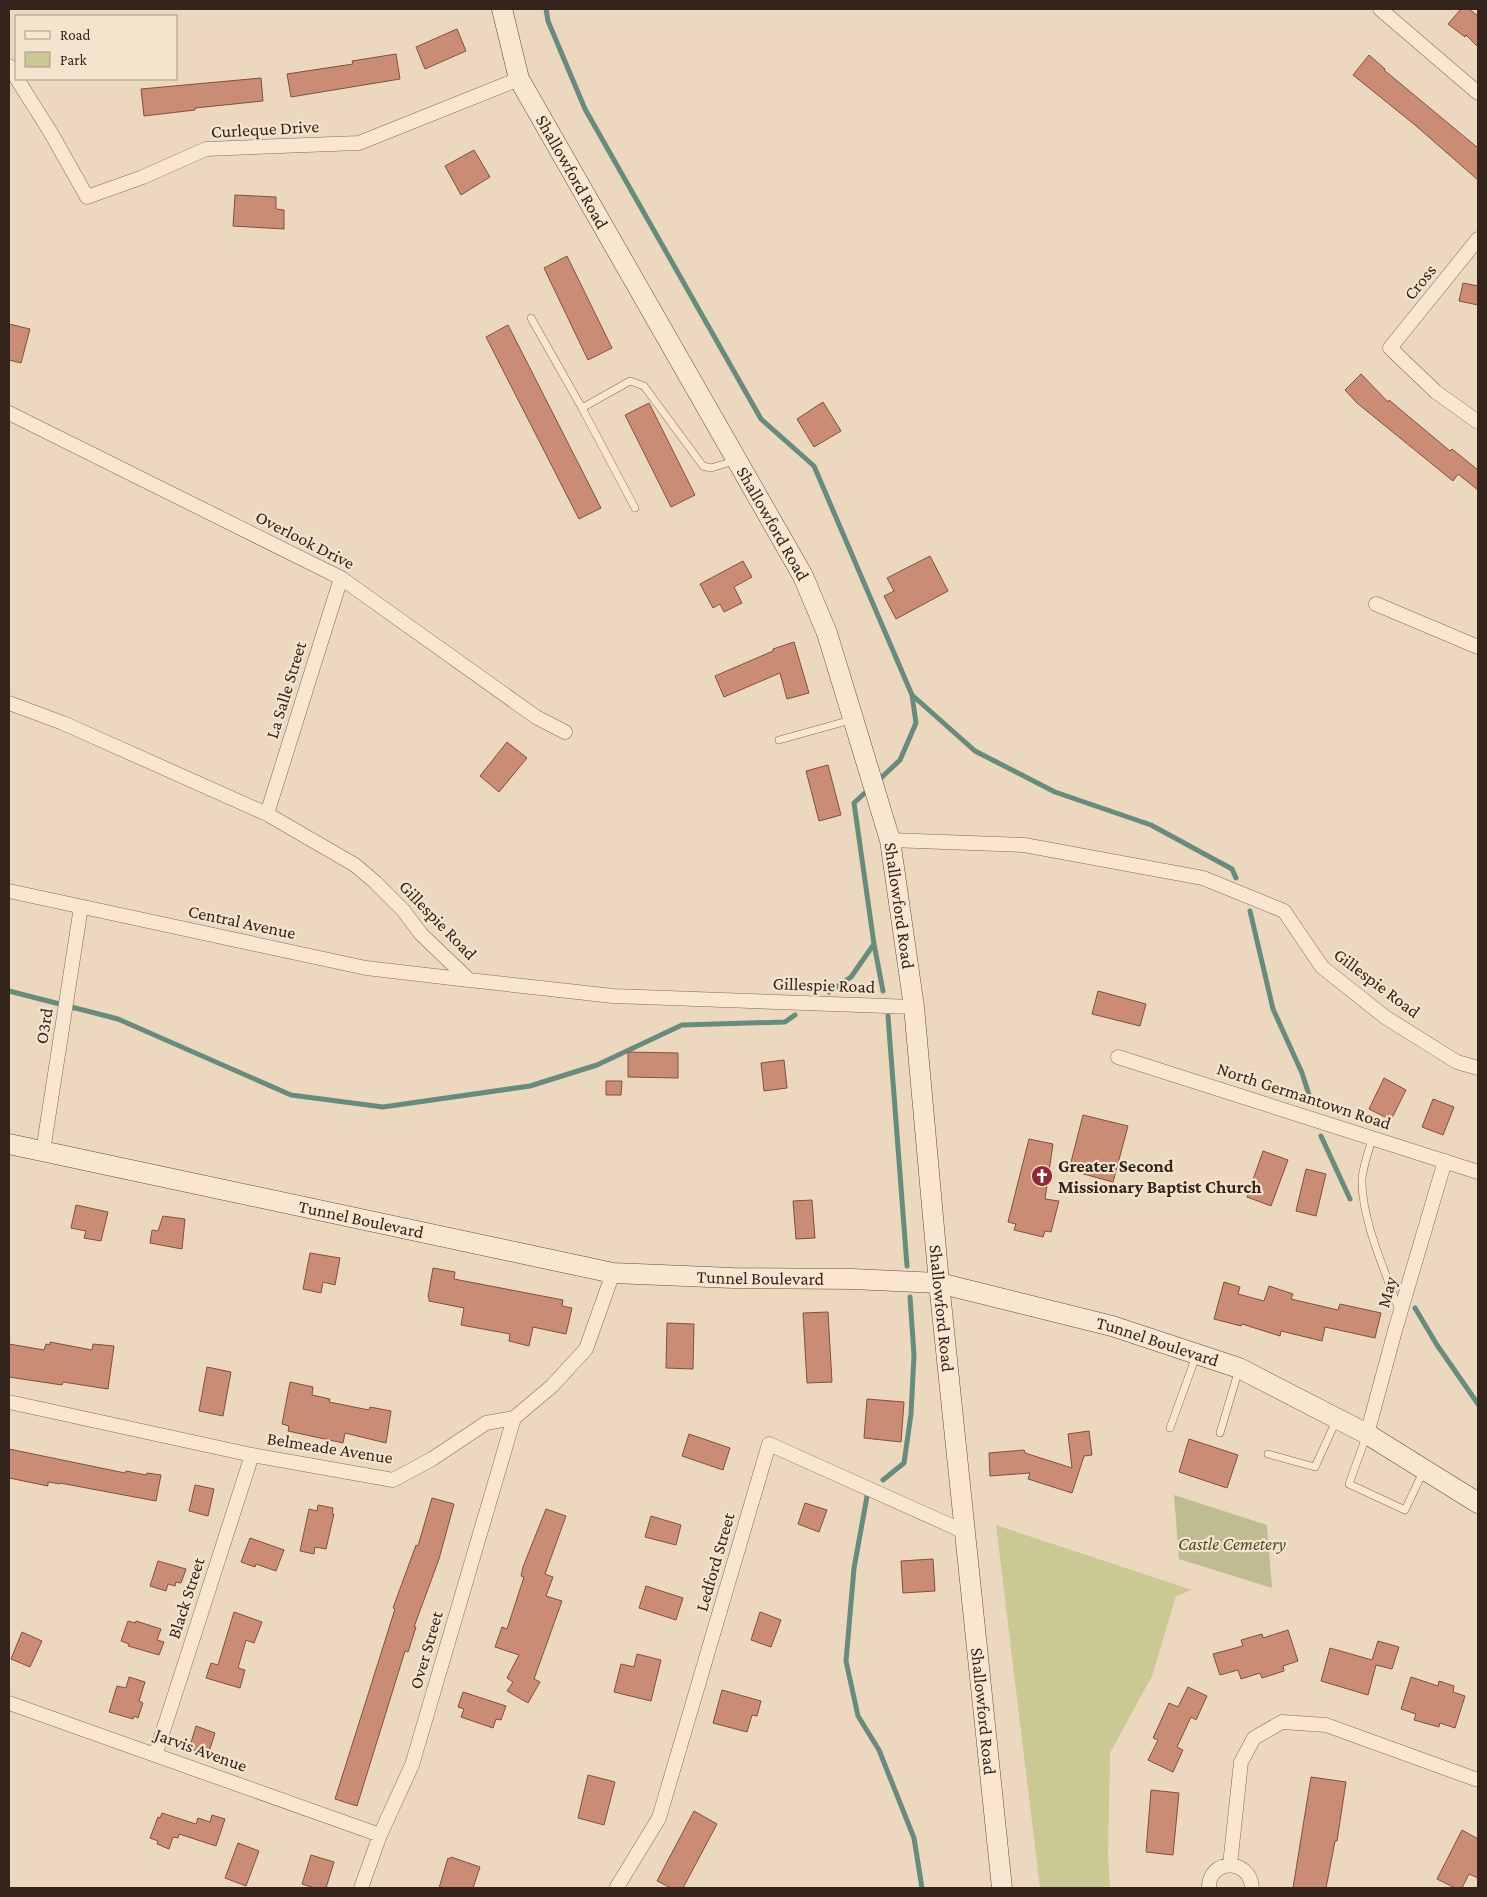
<svg xmlns="http://www.w3.org/2000/svg" width="1487" height="1897" viewBox="0 0 1487 1897" font-family="'Crimson Pro',serif">
<style>
.green{fill:#cac893}
.cemetery{fill:#bebd92}
.lines{fill:none;stroke-linecap:round;stroke-linejoin:round}
.stream{stroke:#698b7e;stroke-width:5}
.building{fill:#ca8c75;stroke:#824f3e}
.lane-casing{stroke:#846957;stroke-width:8}
.street-casing{stroke:#846957;stroke-width:15}
.secondary-casing{stroke:#664a3b;stroke-width:21}
.lane{stroke:#f8e6d1;stroke-width:7}
.street{stroke:#f8e6d1;stroke-width:14}
.secondary{stroke:#f8e6d1;stroke-width:20}
.labels{text-anchor:middle;stroke-width:4.5;stroke-linejoin:round;paint-order:stroke}
.street-label{font-size:18px;fill:#34241c;stroke:#f4e3cd}
.poi-label{font-size:18px;font-weight:bold;fill:#34241c;stroke:#f4e3cd;text-anchor:start}
.park-label{font-size:18px;font-style:italic;fill:#4b5023;stroke:#f4e3cd}
</style>
<rect width="100%" height="100%" fill="#ecd8be"/>
<!-- green -->
<path class="green" d="M996 1525 1192 1590 1176 1596 1152 1676 1110 1753 1108 1855 1110 1888H1040Z"/>
<!-- cemetery -->
<path class="cemetery" d="M1174 1495 1267 1525 1272 1588 1179 1559Z"/>
<g class="lines">
<!-- stream -->
<path class="stream" d="M546 9 548 21 585 109 761 419 814 466 912 695 916 723 900 760 881 778
M912 695 975 751 1055 792 1151 825 1232 869 1236 878
M868 790 854 803 874 944 883 991
M1250 911 1273 1009 1302 1073 1312 1104
M9 991 118 1019 291 1095 383 1107 530 1086 597 1065 682 1025 785 1022 795 1015
M829 992 851 977 874 944
M888 1016 907 1266
M1321 1136 1350 1199
M1415 1308 1437 1345 1478 1404
M883 1480 904 1463 911 1414 914 1355 910 1297
M868 1491 854 1568 846 1661 858 1716 879 1750 914 1838 922 1888"/>
</g>
<!-- building -->
<path class="building" d="M1461 9H1469L1478 16V47L1466 35 1465 37 1448 24Z
M457 29 466 51 425 69 416 47Z
M396 54 400 79 291 97 287 74 353 64 352 61Z
M1369 55 1385 69 1384 70 1478 148V180L1415 125 1353 75Z
M261 78 263 101 195 108V110L144 116 141 89Z
M474 150 490 177 461 195 445 166Z
M235 195 276 197V209L284 210V229L233 226Z
M567 256 612 348 588 360 544 268Z
M1463 283 1478 286V305L1459 301Z
M9 324 30 329 21 363 9 360Z
M508 325 601 508 579 519 486 337Z
M1361 374 1388 402 1389 400 1450 451 1452 449 1478 470V490L1458 474 1453 481 1357 403 1345 390Z
M823 402 841 431 814 447 797 419Z
M649 403 695 495 671 507 625 415Z
M930 556 948 591 896 619 884 596 894 591 887 578Z
M743 561 752 577 734 587 742 603 724 612 720 604 713 608 700 584Z
M794 642 809 693 787 699 780 673 724 697 715 676 773 651V649Z
M507 742 527 758 499 792 480 776Z
M828 765 841 815 819 821 806 771Z
M1098 991 1146 1004 1140 1026 1092 1014Z
M628 1052 678 1053V1078L628 1077Z
M784 1060 787 1088 764 1091 761 1063Z
M1384 1078 1406 1090 1391 1120 1369 1109Z
M606 1081H622L621 1095H606Z
M1433 1099 1454 1107 1443 1135 1422 1127Z
M1083 1115 1128 1126 1113 1182 1069 1170Z
M1029 1139 1053 1144 1045 1199 1059 1201 1051 1232 1045 1231 1043 1237 1014 1230 1016 1224 1008 1222Z
M1263 1151 1288 1160 1271 1206 1247 1197Z
M1306 1169 1326 1174 1316 1216 1296 1211Z
M812 1200 815 1238 796 1239 793 1201Z
M76 1205 108 1212 101 1241 84 1238 86 1231 71 1228Z
M163 1216 185 1219 182 1249 150 1243 152 1230 158 1231Z
M310 1253 340 1258 335 1285 323 1282 321 1293 303 1289Z
M433 1268 455 1272 454 1279 563 1300 562 1306 572 1308 566 1334 533 1327 529 1346 509 1341 510 1334 461 1325 464 1308 429 1301V1298L428 1297Z
M1224 1282 1240 1287 1238 1294 1264 1301 1269 1286 1293 1294 1291 1299 1338 1310 1340 1304 1381 1313 1375 1338 1325 1327 1322 1341 1281 1331 1280 1336 1242 1324 1241 1326 1214 1319Z
M828 1312 832 1382 807 1383 803 1313Z
M667 1323 694 1324 693 1369 666 1368Z
M50 1342 92 1350 93 1344 114 1346 108 1389 63 1382 62 1385 9 1377V1344L44 1350 46 1344 50 1345Z
M207 1367 231 1372 223 1416 199 1411Z
M290 1382 313 1387 312 1395 330 1399 329 1402 369 1410 370 1407 391 1411 386 1443 345 1433 343 1443 288 1431 289 1426 282 1424Z
M867 1399 904 1402 901 1442 864 1438Z
M1089 1431 1092 1455 1084 1456 1072 1493 1028 1479 1030 1473 990 1476 989 1453 1024 1450 1025 1453 1072 1468 1068 1434Z
M689 1434 730 1448 723 1470 682 1456Z
M1189 1439 1238 1455 1227 1488 1179 1472Z
M9 1449 125 1473 126 1471 146 1475 147 1473 161 1475 156 1501 60 1483V1484L48 1482V1486L9 1478Z
M195 1485 214 1489 208 1516 189 1511Z
M432 1498 454 1504 439 1559 414 1627H416L408 1652 405 1651 357 1806 335 1799 384 1644 395 1609 393 1608 416 1545 418 1546Z
M805 1503 827 1510 819 1532 798 1524Z
M318 1505 333 1508 332 1514H334L326 1549 315 1547 314 1554 300 1551 309 1509 317 1511Z
M546 1509 566 1516 545 1574 553 1577 546 1596 562 1601 534 1679 540 1682 528 1703 507 1691 513 1682 507 1678 519 1655 495 1647 502 1627 507 1629 524 1577 521 1576 523 1567Z
M651 1516 681 1525 676 1545 645 1537Z
M250 1538 284 1550 276 1571 256 1564 255 1567 241 1562Z
M933 1559 935 1591 903 1593 901 1561Z
M158 1561 186 1569 181 1583 176 1582 175 1586 168 1584 166 1591 150 1586Z
M646 1586 683 1598 676 1620 639 1608Z
M234 1612 262 1622 254 1643 246 1640 238 1668 245 1670 240 1688 206 1678 211 1663 218 1665Z
M760 1612 781 1620 771 1647 751 1640Z
M128 1621 135 1623 136 1621 161 1629 157 1640 164 1642 159 1655 128 1646 129 1644 121 1641Z
M1288 1630 1298 1661 1283 1666 1284 1671 1262 1678 1260 1673 1241 1679 1238 1670 1220 1675 1213 1654 1243 1646 1241 1640 1262 1634 1263 1638Z
M22 1632 42 1641 30 1667 11 1659Z
M1378 1641 1399 1647 1392 1669 1376 1665 1368 1695 1321 1681 1330 1648 1372 1660Z
M637 1654 661 1660 651 1701 614 1692 621 1664 634 1667Z
M129 1677 145 1682 139 1701 143 1703 138 1718 134 1716 133 1719 109 1712 117 1686 126 1688Z
M1411 1677 1438 1686 1439 1681 1454 1686 1453 1692 1465 1696 1455 1728 1440 1723 1439 1727 1414 1720 1416 1714 1401 1709Z
M1188 1687 1207 1696 1196 1720 1191 1717 1177 1747 1183 1750 1173 1772 1148 1760 1158 1740 1153 1738 1169 1703 1178 1707Z
M722 1690 761 1701 757 1716 752 1715 747 1732 713 1723Z
M463 1692 506 1706 501 1720 496 1719 493 1728 461 1717 464 1709 458 1707Z
M196 1726 215 1733 208 1755 189 1749Z
M588 1775 615 1782 604 1825 578 1818Z
M1311 1777 1346 1782 1337 1841H1335L1326 1888H1293Z
M1151 1790 1179 1793 1173 1855 1146 1852Z
M694 1811 717 1824 683 1888H671L657 1881Z
M162 1813 196 1824 198 1818 210 1822 212 1815 225 1819 216 1846 179 1834 178 1838 173 1837 169 1849 157 1844 158 1841 150 1838 158 1817 160 1818Z
M1462 1830 1478 1839V1878L1469 1874 1462 1888H1455L1437 1879Z
M238 1843 259 1851 246 1886 225 1878Z
M311 1855 334 1862 326 1888H314L302 1884Z
M451 1857 480 1867 473 1888H439L448 1858 450 1859Z"/>
<g class="lines">
<!-- lane casing -->
<g class="lane-casing">
<path id="lane" d="M531 318 582 408 630 381 644 386 703 466 711 468 734 461
M582 408 635 508
M779 740 851 720
M1372 1138C1369 1151 1363 1166 1362 1179 1361 1219 1386 1273 1399 1310
M1170 1428 1196 1356
M1220 1433 1239 1369
M1366 1437 1349 1484 1405 1510 1423 1472
M1268 1454 1315 1467 1336 1421"/>
</g>
<!-- street casing -->
<g class="street-casing">
<path id="street" d="M1380 9 1478 93
M9 66 16 77
M17 79 51 133 87 197 143 177 206 149 359 143 519 79
M1478 239 1390 348 1436 392 1478 422
M9 413 341 578 536 717 565 732
M1376 604 1478 647
M9 703 63 723 267 814 355 865 375 882 403 910 421 934 469 980 613 996 914 1007
M267 814 341 578
M890 840 1024 845 1203 878 1284 911 1322 967 1385 1017 1457 1062 1478 1068
M9 891 366 968 469 980
M1118 1057 1478 1172
M43 1151 81 907
M9 1402 252 1455 393 1480 432 1459 486 1423 514 1418 552 1386 586 1349 613 1273
M1367 1434 1396 1327 1445 1161
M9 1703 380 1835
M156 1753 252 1455
M1230 1865 1241 1762 1254 1738 1282 1722 1326 1725 1478 1780
M617 1887 659 1818 769 1444 965 1532
M361 1888 380 1835 412 1765 514 1418
M1209 1888C1208 1859 1250 1857 1252 1888"/>
</g>
<!-- secondary casing -->
<g class="secondary-casing">
<g id="secondary">
<path id="s1" d="M502 9 519 79 803 576 827 633 890 840 914 1007 939 1283 1002 1888"/>
<path id="s2" d="M9 1144 613 1273 733 1278 852 1279 939 1283 1112 1326 1239 1368 1367 1434 1478 1503"/>
</g>
</g>
<!-- lane -->
<use href="#lane" class="lane"/>
<!-- street -->
<use href="#street" class="street"/>
<!-- secondary -->
<use href="#secondary" class="secondary"/>
</g>
<!-- icons -->
<defs>
<g id="church-disc" transform="scale(1.125)"><circle r="9.5" fill="#912939" stroke="#f4e3cd"/><path d="M-1.2-6h2.4v3.5h3.3v2.4h-3.3V6h-2.4V-.1h-3.3v-2.4h3.3Z" fill="#fff"/></g>
</defs>
<g fill-rule="evenodd">
<use href="#church-disc" x="1042" y="1176"/>
</g>
<g class="labels">
<!-- street labels -->
<g class="street-label">
<text transform="translate(265 129) rotate(-3)" y="6">Curleque Drive</text>
<text dy="6" stroke="none"><textPath href="#s1" startOffset="179">Shallowford Road</textPath></text>
<text transform="translate(1420 282) rotate(-51)" y="6">Cross</text>
<text dy="6" stroke="none"><textPath href="#s1" startOffset="584">Shallowford Road</textPath></text>
<text transform="translate(305 540) rotate(27)" y="6">Overlook Drive</text>
<text transform="translate(286 690) rotate(-73)" y="6">La Salle Street</text>
<text dy="6" stroke="none"><textPath href="#s1" startOffset="989">Shallowford Road</textPath></text>
<text transform="translate(438 920) rotate(46)" y="6">Gillespie Road</text>
<text transform="translate(242 922) rotate(12)" y="6">Central Avenue</text>
<text transform="translate(1377 983) rotate(37)" y="6">Gillespie Road</text>
<text transform="translate(824 985) rotate(2)" y="6">Gillespie Road</text>
<text transform="translate(44 1026) rotate(-81)" y="6">O3rd</text>
<text transform="translate(1304 1096) rotate(18)" y="6">North Germantown Road</text>
<text dy="6" stroke="none"><textPath href="#s2" startOffset="360">Tunnel Boulevard</textPath></text>
<text dy="6" stroke="none"><textPath href="#s2" startOffset="765">Tunnel Boulevard</textPath></text>
<text transform="translate(1387 1292) rotate(-74)" y="6">May</text>
<text dy="6" stroke="none"><textPath href="#s1" startOffset="1394">Shallowford Road</textPath></text>
<text dy="6" stroke="none"><textPath href="#s2" startOffset="1170">Tunnel Boulevard</textPath></text>
<text transform="translate(330 1448) rotate(9)" y="6">Belmeade Avenue</text>
<text transform="translate(715 1562) rotate(-74)" y="6">Ledford Street</text>
<text transform="translate(186 1598) rotate(-72)" y="6">Black Street</text>
<text transform="translate(426 1650) rotate(-74)" y="6">Over Street</text>
<text dy="6" stroke="none"><textPath href="#s1" startOffset="1799">Shallowford Road</textPath></text>
<text transform="translate(201 1750) rotate(20)" y="6">Jarvis Avenue</text>
</g>
<!-- poi labels -->
<g class="poi-label">
<text x="1058" y="1172">Greater Second<tspan x="1058" dy="21">Missionary Baptist Church</tspan></text>
</g>
<!-- park labels -->
<g class="park-label">
<text x="1232" y="1550">Castle Cemetery</text>
</g>
</g>
<!-- border -->
<rect width="1487" height="1897" fill="none" stroke="#34241c" stroke-width="20"/>
<!-- legend -->
<rect x="15" y="15" width="162" height="65" fill="#f4e3cd" stroke="#a79786"/>
<rect x="25" y="31" width="25" height="8" fill="#f8e6d1" stroke="#a79786"/>
<text x="60" y="40" font-size="15" fill="#34241c">Road</text>
<rect x="25" y="52" width="25" height="15" fill="#cac893" stroke="#a79786"/>
<text x="60" y="65" font-size="15" fill="#34241c">Park</text>
</svg>
